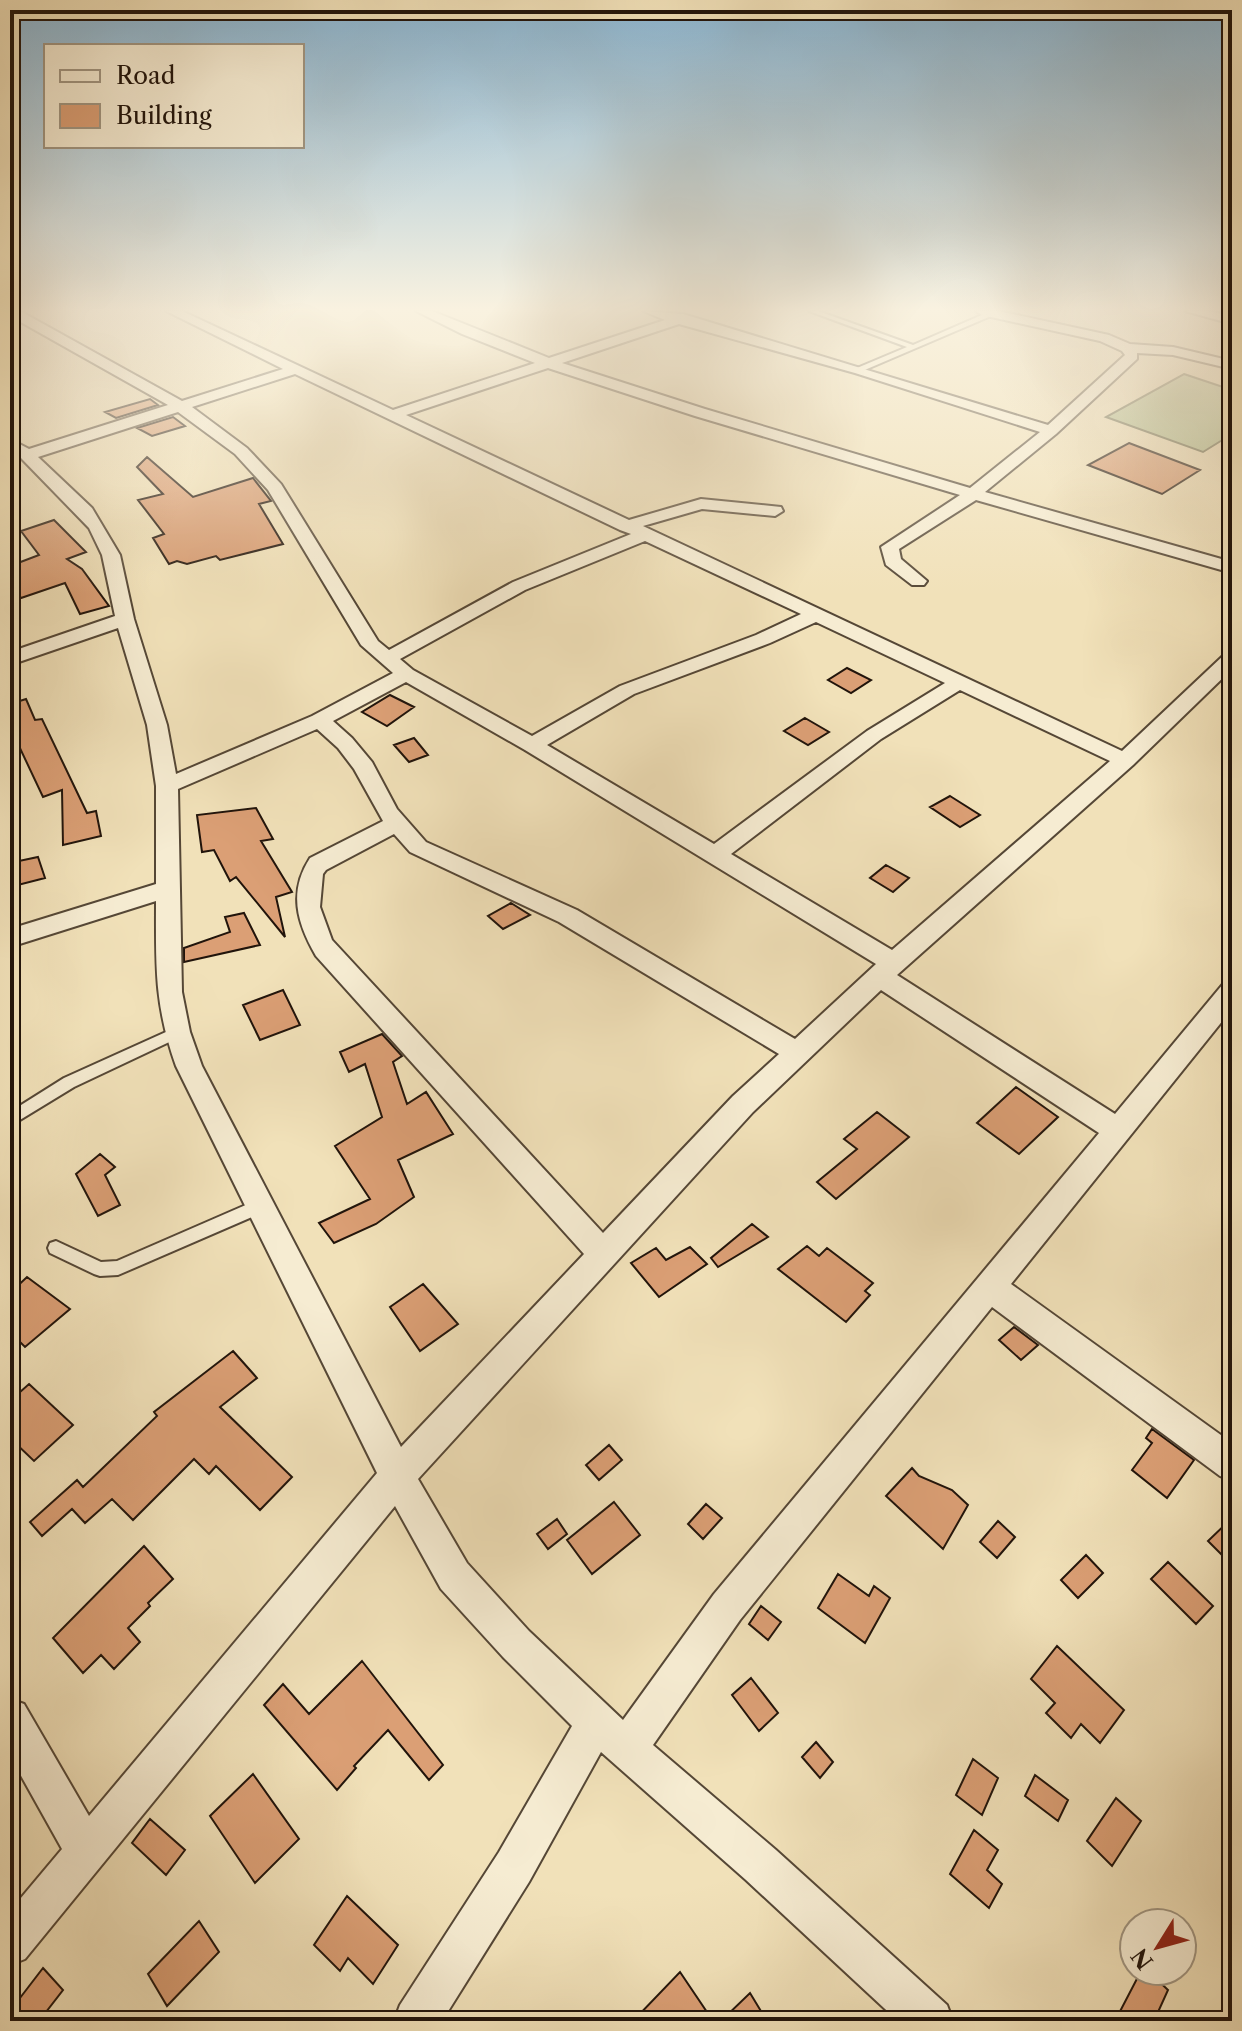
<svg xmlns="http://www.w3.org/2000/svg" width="1242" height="2031" viewBox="0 0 1242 2031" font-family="'Libre Caslon Text',serif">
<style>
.green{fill:#b6c392;stroke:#6c6c4e;stroke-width:2}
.building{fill:#db9f75;stroke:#21140b;stroke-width:2}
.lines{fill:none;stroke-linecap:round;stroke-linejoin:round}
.lane-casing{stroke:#554736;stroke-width:4}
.street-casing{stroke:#554736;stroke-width:4}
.lane{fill:#f6ecd2;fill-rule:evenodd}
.street{fill:#f6ecd2;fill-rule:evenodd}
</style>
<rect width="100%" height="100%" fill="#f1e1b9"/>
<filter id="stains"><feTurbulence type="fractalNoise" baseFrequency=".0025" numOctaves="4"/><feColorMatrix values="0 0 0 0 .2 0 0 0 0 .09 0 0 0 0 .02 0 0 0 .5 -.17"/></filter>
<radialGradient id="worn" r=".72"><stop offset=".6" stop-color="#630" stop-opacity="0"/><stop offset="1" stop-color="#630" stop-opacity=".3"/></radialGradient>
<!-- green -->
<path class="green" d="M1184 374 1232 390V434L1203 452 1106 417Z"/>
<!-- building -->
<path class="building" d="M150 399 158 405 116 418 105 412Z
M173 417 185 426 152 436 137 428Z
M1129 443 1200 470 1162 494 1088 465Z
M147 457 193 497 253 478 271 501 259 504 283 544 220 560 216 556 187 564 177 561 169 564 153 538 164 534 138 500 163 494 137 467Z
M54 520 86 552 67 559 82 569 109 606 80 614 65 583 21 598 10 586V566L39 555 21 531Z
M847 668 871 680 851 693 828 680Z
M390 695 414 707 387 726 362 712Z
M26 699 35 720 42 719 87 813 96 811 101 836 63 845 62 790 43 797 18 744 10 746V704Z
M805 718 829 732 808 745 784 731Z
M414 738 428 755 409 762 394 745Z
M950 796 980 815 960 827 930 807Z
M256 808 273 839 261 841 292 892 276 897 285 937 236 877 230 881 214 850 202 852 197 815Z
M38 857 45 878 14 886V862Z
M886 865 909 878 893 892 870 878Z
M511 903 530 915 503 929 488 916Z
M244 913 260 945 184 962V948L230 932 225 917Z
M283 990 300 1025 260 1040 243 1005Z
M382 1034 402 1056 393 1062 407 1104 426 1092 453 1134 398 1160 414 1197 376 1224 334 1243 319 1223 370 1199 335 1146 382 1117 365 1064 349 1072 340 1052Z
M1016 1087 1058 1117 1019 1154 977 1123Z
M877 1112 909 1137 836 1199 817 1182 857 1149 844 1139Z
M100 1154 115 1167 105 1175 120 1205 98 1216 76 1174Z
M752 1224 768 1237 718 1267 711 1258Z
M807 1246 819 1256 827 1248 873 1283 865 1291 870 1295 846 1322 778 1269Z
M690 1247 707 1264 659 1297 631 1263 656 1248 666 1260Z
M27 1277 70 1309 25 1347 10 1332V1293Z
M423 1284 458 1324 420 1351 390 1307Z
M1014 1327 1038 1345 1021 1360 999 1340Z
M233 1351 257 1378 220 1407 292 1477 260 1510 216 1466 209 1474 194 1459 133 1520 112 1499 85 1523 72 1509 42 1536 30 1522 77 1480 83 1487 157 1416 154 1412Z
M29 1384 73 1425 34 1461 10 1438V1401Z
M1152 1429 1194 1460 1167 1498 1132 1470 1152 1443 1146 1438Z
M609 1445 622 1460 599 1480 586 1465Z
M912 1468 919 1476 952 1490 968 1505 943 1549 886 1496Z
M614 1502 640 1535 592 1574 567 1540Z
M706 1504 722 1518 703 1539 688 1524Z
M1232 1518V1565L1208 1541Z
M557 1519 567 1534 548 1549 537 1534Z
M998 1521 1015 1537 997 1558 980 1542Z
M144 1546 173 1579 148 1603 150 1606 128 1628 140 1642 114 1669 101 1655 83 1673 53 1638Z
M1086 1555 1103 1573 1078 1598 1061 1580Z
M1168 1562 1213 1606 1196 1624 1151 1579Z
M838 1574 869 1596 874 1586 890 1598 865 1643 818 1608Z
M761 1606 781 1622 768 1640 749 1624Z
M1057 1646 1124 1710 1100 1743 1081 1724 1071 1738 1046 1713 1055 1703 1031 1679Z
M362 1661 443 1765 429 1780 388 1730 354 1766 356 1768 337 1790 264 1705 283 1684 309 1714Z
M751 1678 778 1713 759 1731 732 1695Z
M816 1742 833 1762 820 1778 802 1757Z
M973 1759 998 1778 982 1815 956 1795Z
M253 1774 299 1839 255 1883 210 1816Z
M1035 1775 1068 1800 1058 1821 1025 1796Z
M1116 1798 1141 1821 1112 1866 1087 1841Z
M150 1819 185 1850 166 1875 132 1843Z
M974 1830 998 1850 987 1870 1002 1884 989 1908 950 1874Z
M347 1896 398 1945 373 1984 348 1958 340 1971 314 1945Z
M199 1921 219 1952 167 2006 148 1974Z
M43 1968 63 1990 39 2021H10V2011Z
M1141 1971H1148L1168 1990 1154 2021H1115Z
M680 1972 713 2021H633Z
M750 1993 767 2021H721Z"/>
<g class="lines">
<!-- lane casing -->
<g class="lane-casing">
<path id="lane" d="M809 311H818L913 345 991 311 998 313 860 372 856 370 857 368 907 347Z
M177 1027 182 1028 184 1032 182 1036 74 1087 10 1126V1112L64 1078Z
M262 1198 268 1200 270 1205 268 1210 118 1275 100 1276 94 1274 50 1253 48 1248 50 1243 56 1241 101 1262 117 1261Z"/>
</g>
<!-- street casing -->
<g class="street-casing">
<path id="street" d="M10 311H20L182 401 283 369 166 311H182L393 410 535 363 462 334 416 311H432L549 358 665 320 643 311 683 314 1048 425 1125 355 1122 351 1100 341 982 315 976 311H999L1109 335 1130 344 1173 347 1232 361V369L1173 355 1137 353V359L1056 434 985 492 1232 562V573L976 500 899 549 901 559 927 581 924 585H912L886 565 881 547 960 495 695 416 548 368 406 415 629 520 701 499 781 507 783 511 775 516 702 509 643 526 1122 751 1225 654 1232 652V669L1133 765 897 975 1115 1114 1223 984 1232 982V1009L1011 1284 1232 1443V1481L1220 1476 992 1307 740 1620 653 1745 776 1850 947 2005 953 2021H898L746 1880 601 1752 529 1882 442 2021H394L400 2005 499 1852 572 1726 503 1657 441 1589 395 1506 25 1959 10 1965V1911L62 1849 10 1756V1699L24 1704 89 1816 377 1473 176 1066C154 1004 156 965 156 901L10 947V929L156 884V786L147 725 118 628 10 665V652L115 616 102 555 89 528 21 458 10 451V439L29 449 168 405 10 316ZM679 324 855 373 1040 432 970 488 705 409 562 363ZM295 374 620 530 631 534 513 582 389 650 378 641 281 484 247 448 192 407ZM178 412 235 454 268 490 361 645 393 673 312 716 176 774 167 725 134 619 120 555 92 508 38 457ZM645 541 801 614 756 635 620 686 532 736 413 670 400 659 525 590ZM816 622 945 683 867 731 714 844 547 745 634 694 770 643ZM406 682 525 750 876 964 795 1039 577 910 426 842 397 809 372 762 352 738 333 721ZM960 690 1110 761 892 950 731 854 881 739ZM317 729 338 748 354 769 383 821 310 858C288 892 297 923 316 956L584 1254 401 1447 202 1066 190 1032 182 992 178 789ZM394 834 410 852 559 922 779 1054 733 1096 603 1233 332 940 320 907 323 874 326 870ZM881 990 1099 1133 714 1594 623 1720 529 1631 467 1563 418 1479 753 1112Z
M1185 311H1208L1232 316V324Z"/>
</g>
<!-- lane -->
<use href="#lane" class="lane"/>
<!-- street -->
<use href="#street" class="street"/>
</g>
<!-- sky -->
<linearGradient id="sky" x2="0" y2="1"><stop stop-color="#8ab7d5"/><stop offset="0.52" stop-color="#f9f2e0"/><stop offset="1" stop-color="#f9f2e0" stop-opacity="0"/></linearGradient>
<rect width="1242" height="595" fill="url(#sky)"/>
<!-- margin -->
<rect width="1242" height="2031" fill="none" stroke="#f1e1b9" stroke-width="40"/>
<rect x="12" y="12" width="1218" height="2007" fill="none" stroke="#21140b" stroke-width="4"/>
<rect x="20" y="20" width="1202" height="1991" fill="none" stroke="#21140b" stroke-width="2"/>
<!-- legend -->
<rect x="44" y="44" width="260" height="104" fill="#f6ecd2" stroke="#a19682" stroke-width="2"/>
<rect x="60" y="70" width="40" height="12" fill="#f6ecd2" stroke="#a19682" stroke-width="2"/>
<text x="116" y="84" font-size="24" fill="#21140b">Road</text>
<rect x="60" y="104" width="40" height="24" fill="#db9f75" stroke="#a19682" stroke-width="2"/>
<text x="116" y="124" font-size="24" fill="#21140b">Building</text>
<!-- north arrow -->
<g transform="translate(1158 1947) rotate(233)"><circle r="38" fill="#f6ecd2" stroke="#a19682" stroke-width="2"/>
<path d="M0-6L14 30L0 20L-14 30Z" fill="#8f2418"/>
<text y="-12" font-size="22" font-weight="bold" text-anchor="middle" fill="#21140b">N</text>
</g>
<rect width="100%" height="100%" filter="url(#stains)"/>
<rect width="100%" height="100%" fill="url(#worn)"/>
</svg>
